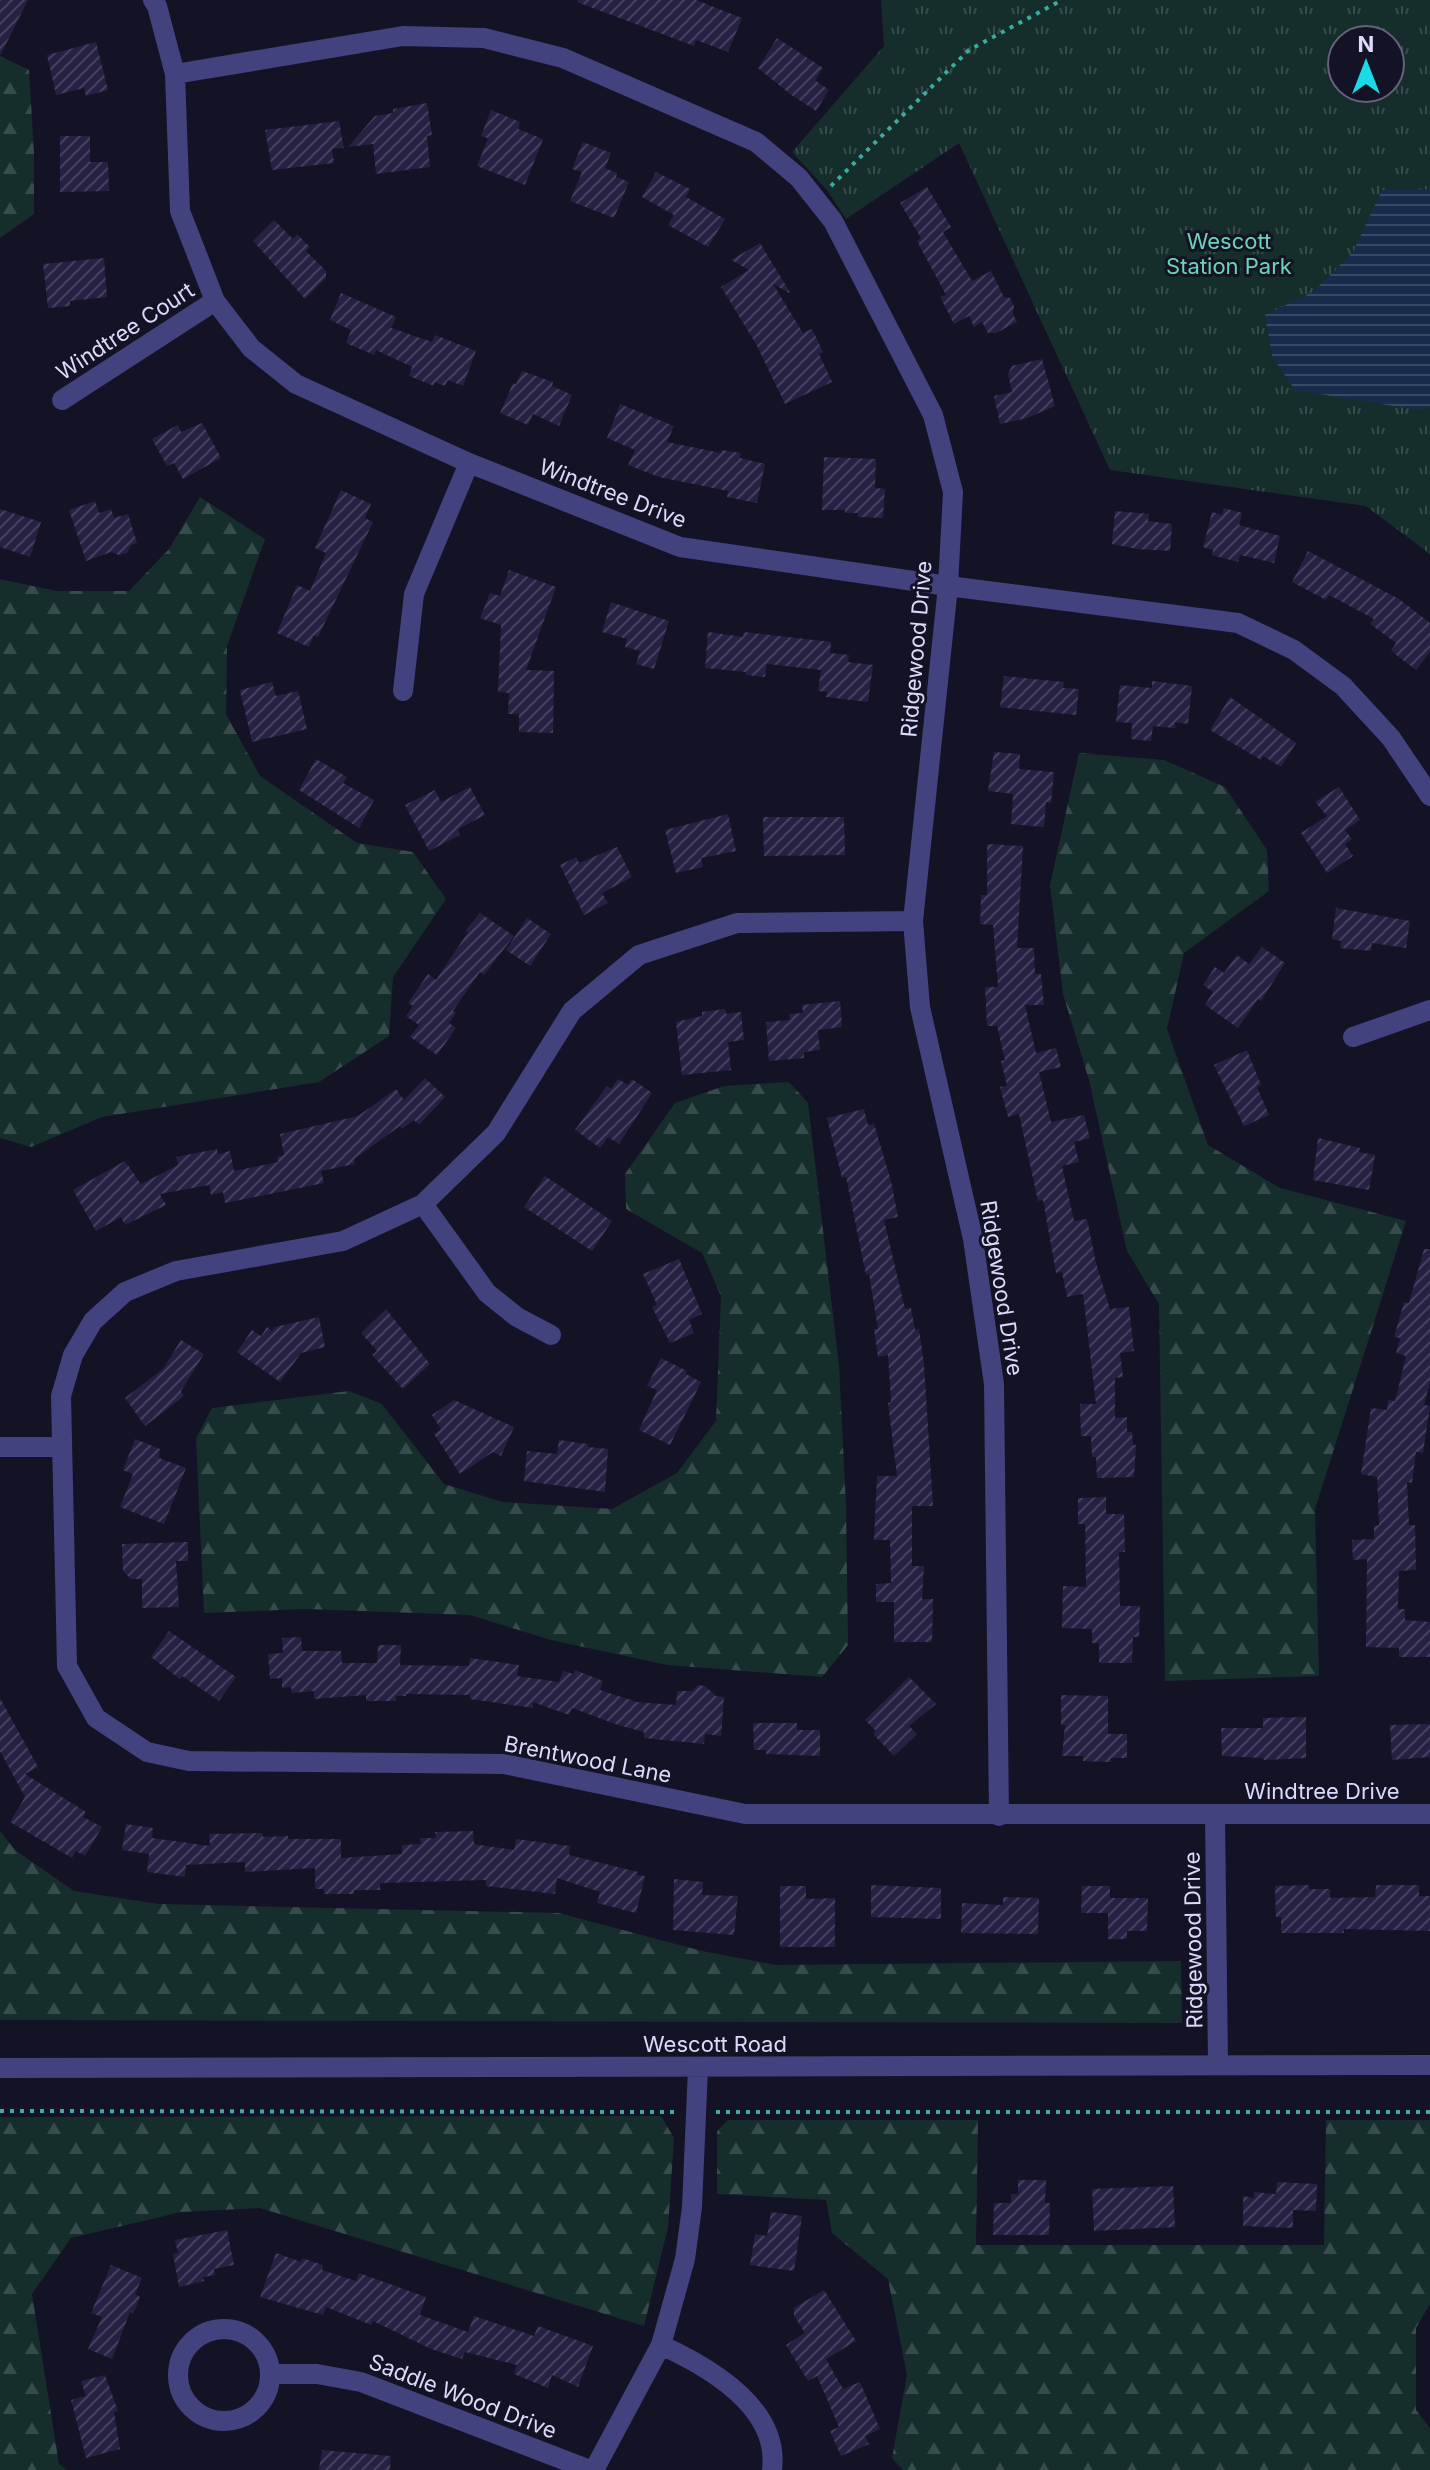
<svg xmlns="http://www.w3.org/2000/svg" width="1430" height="2470" viewBox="0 0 1430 2470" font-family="Inter,sans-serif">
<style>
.forest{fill:url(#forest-firs)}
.park{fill:url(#park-tufts);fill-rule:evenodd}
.water{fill:url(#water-rules)}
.building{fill:url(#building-hatch)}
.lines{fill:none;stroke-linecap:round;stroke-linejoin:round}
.path{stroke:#3daba0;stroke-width:4;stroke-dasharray:4 6;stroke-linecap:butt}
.minor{stroke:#42427e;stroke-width:20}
.labels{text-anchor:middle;stroke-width:6;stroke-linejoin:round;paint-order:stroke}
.park-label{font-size:22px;fill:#6dd3b6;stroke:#141225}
.street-label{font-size:22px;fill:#dcdafb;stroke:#141225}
</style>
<defs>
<pattern id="forest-firs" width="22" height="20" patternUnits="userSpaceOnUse" patternTransform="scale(2)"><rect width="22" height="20" fill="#152e2c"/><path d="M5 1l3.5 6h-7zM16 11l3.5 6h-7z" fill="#364c4c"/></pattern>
<pattern id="park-tufts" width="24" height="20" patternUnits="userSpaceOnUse" patternTransform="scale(2)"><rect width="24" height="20" fill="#152e2c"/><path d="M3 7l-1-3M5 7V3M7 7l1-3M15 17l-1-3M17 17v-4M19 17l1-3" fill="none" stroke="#364c4c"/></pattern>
<pattern id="water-rules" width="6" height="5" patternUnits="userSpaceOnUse" patternTransform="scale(2)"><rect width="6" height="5" fill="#162c4a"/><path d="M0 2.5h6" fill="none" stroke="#374a65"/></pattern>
<pattern id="building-hatch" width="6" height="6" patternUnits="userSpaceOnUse" patternTransform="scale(2)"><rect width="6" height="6" fill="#262043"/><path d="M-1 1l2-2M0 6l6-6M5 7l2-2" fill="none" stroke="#45405f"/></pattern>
</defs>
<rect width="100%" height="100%" fill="#141225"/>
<!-- forest -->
<path class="forest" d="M0 56 29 70 34 153V214L0 238Z
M200 497 265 539 227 646 226 714 260 776 357 843 413 852 446 899 393 977 389 1036 319 1082 102 1117 31 1147 0 1138V579L56 591H129L169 549Z
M1079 753 1164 760 1225 787 1267 850 1269 891 1184 953 1167 1029 1208 1145 1280 1188 1406 1221 1315 1509 1319 1676 1165 1681 1159 1304 1127 1251 1089 1080 1063 994 1050 885Z
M789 1082 808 1103 839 1366 846 1506 848 1645 822 1677 667 1665 551 1640 470 1615 306 1609 204 1613 196 1438 212 1408 349 1391 382 1404 444 1484 503 1502 612 1509 677 1473 716 1421 721 1296 702 1253 626 1209 625 1174 675 1103 724 1086Z
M0 1831 15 1850 74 1891 159 1904 559 1913 702 1951 776 1965 1181 1961 1182 2023 0 2020Z
M661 2116 674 2138 668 2227 644 2326 260 2208 181 2212 71 2238 32 2294 59 2464 67 2470H0V2117Z
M728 2120H978L976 2245H1324L1326 2120H1430V2304L1416 2328V2410L1430 2428V2470H903L892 2458 907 2375 888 2279 832 2233 826 2200 717 2194V2131Z"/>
<!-- park -->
<path class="park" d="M881 0H1430V554L1366 506 1110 470 959 143 846 219 827 190 792 152 884 46ZM1342 40H1390V88H1342Z"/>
<!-- water -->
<path class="water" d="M1430 189V408L1418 410 1295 390 1272 356 1265 315 1313 292 1353 252 1382 190Z"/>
<!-- building -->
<path class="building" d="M0 0H28L0 56Z
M578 0H696L742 18 728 52 696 40 694 46 577 2Z
M777 38 823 68 815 80 829 90 816 111 790 94 758 68Z
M96 42 108 90 86 96 84 88 56 95 47 55Z
M427 103 432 135 427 136 430 167 376 174 373 144 348 147 375 116 393 113V109Z
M491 110 520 122 518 129 543 139 525 185 477 166 488 138 481 136Z
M339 121 344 148 332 149 334 163 272 170 265 130Z
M60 136H90V162H108L109 191 60 192Z
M583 142 611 153 605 168 617 173 616 177 629 182 614 218 570 201 582 172 572 169Z
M656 172 690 189 686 197 725 219 708 247 668 225 674 215 642 197Z
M927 187 951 227 943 232 972 281 991 271 1004 297 1010 298 1014 306 1013 314 1017 322 996 333H988L982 322 974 327 969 316 954 324 940 297 946 295 917 241 921 238 900 203Z
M274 220 293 239 297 234 310 247 306 251 326 271V278L305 299 253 241Z
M760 243 791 294 773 284 803 333 812 329 823 352 819 354 832 382 785 404 756 344 721 287 749 270 731 260Z
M104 258 107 297 70 301V306L48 308 43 264Z
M341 293 396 317 391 328 432 342 435 335 476 351 463 386 448 380 445 386 435 382 434 386 409 376 412 367 376 350 374 355 346 343 351 330 330 320Z
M1042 359 1055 406 1027 418 1000 424 994 396 1012 392 1008 374 1012 366Z
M522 371 553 382 552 386 572 395 559 426 533 414 528 425 500 413 513 383 516 384Z
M620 404 674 426 667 442 721 453 722 450 741 453 740 458 765 464 757 503 727 497 728 491 659 477 628 465 635 450 607 438Z
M202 423 221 458 183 479 174 463 167 466 152 439 178 425 181 432Z
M824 457 876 459 875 488 885 489 883 518 858 517V513H845V510H822Z
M341 490 371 504 365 518 373 522 318 637 314 635 309 647 277 633 297 585 310 591 326 553 315 548Z
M95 501 99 513 111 509 114 518 128 514 137 543 131 545 127 553 119 555 111 552 86 561 69 510Z
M1224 508 1242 513 1239 525 1280 536 1274 563 1240 555 1238 562 1212 555 1213 550 1203 547 1212 512 1222 515Z
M0 509 41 522 30 557 0 547Z
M1115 511 1149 514 1148 521 1172 524 1170 551 1137 549 1112 544Z
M1308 551 1399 599 1430 623V652L1416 670 1391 651 1396 643 1370 624 1374 619 1329 595 1326 600 1292 582Z
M509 570 556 587 526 670 554 671 553 733 519 732V714H508L509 693 498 692 501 625 480 618 490 593 500 596Z
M611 602 669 621 654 669 636 664 640 651 625 647 627 639 602 632Z
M708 632 743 637 744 632 831 642 830 653 849 655 848 662 873 665 868 702 826 697 827 692 818 691 821 670 767 664 765 677 746 675V672L705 668Z
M1004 676 1064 682 1063 688 1079 689 1076 715 1000 707Z
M1152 681 1192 686 1188 724 1175 722V728L1153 726 1151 741 1131 739 1132 723 1116 722 1120 685 1152 688Z
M272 682 276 696 298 691 307 729 252 742 240 690Z
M1230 697 1296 743 1281 767 1263 756 1261 760 1210 730Z
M994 752 1020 754 1019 769 1054 772 1051 803 1046 802 1044 827 1011 824 1013 794 988 791Z
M316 759 347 777 343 783 374 800 359 828 299 790Z
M470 787 485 815 458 829 460 835 429 851 405 805 435 790 441 802Z
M1339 787 1360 820 1345 830 1352 839 1345 844 1353 856 1327 873 1301 833 1327 816 1315 802Z
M728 814 736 851 701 858 703 867 676 873 665 830Z
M763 817H844L845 855 764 856Z
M987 844 1023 846 1017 948H1034L1035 974H1041L1044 1005H1025L1036 1053 1056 1048 1061 1067 1039 1072 1051 1122 1084 1115 1090 1138 1074 1142 1079 1162 1062 1166 1074 1221 1087 1219 1096 1263 1110 1309 1129 1307 1134 1351 1120 1353 1123 1377 1115 1378V1418L1127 1417V1432H1132L1133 1445H1136L1134 1477 1097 1478 1096 1457H1092L1091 1436H1081L1080 1404H1096L1083 1294 1067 1297 1062 1272 1056 1273 1043 1200 1038 1201 1019 1114 1008 1117 1000 1087 1007 1086 1001 1061 1005 1060 997 1026H987L985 987H998L993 925 980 924 981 895H987Z
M617 847 632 877 602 893 608 903 584 915 560 865 576 857 579 863Z
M1336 908 1410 921 1406 948 1372 943 1371 951 1340 948 1341 941 1332 939Z
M480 913 514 936 484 975 480 972 453 1011 456 1013 449 1023 456 1028 437 1055 410 1037 419 1025 406 1016 413 1006 408 1003 428 974 436 980 468 932 465 931Z
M527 918 551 934 530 966 506 950Z
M1262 947 1285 963 1261 1001 1258 999 1238 1028 1205 1005 1213 992 1203 985 1215 967 1224 973 1237 955 1249 964Z
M840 1001 842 1027 818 1030 820 1050 804 1052V1058L769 1061 766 1022 790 1020 789 1014 803 1013 802 1005Z
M725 1009 726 1014 741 1012 744 1040 728 1042 731 1070 682 1075 676 1022 702 1016V1012Z
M1247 1050 1261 1085 1257 1087 1269 1115 1244 1126 1214 1065Z
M425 1078 445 1097 419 1125 414 1120 402 1129 400 1126 354 1159 355 1164 321 1171 324 1183 225 1203 223 1192 211 1195 209 1185 160 1194 166 1205 125 1225 121 1217 96 1231 73 1190 125 1161 141 1184 178 1165 176 1157 217 1149 218 1154 230 1151 234 1171 278 1162 277 1157 284 1155 280 1134 358 1116 396 1089 404 1100Z
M618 1079 628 1085 632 1079 652 1093 619 1144 608 1137 600 1148 575 1130 607 1086 611 1089Z
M864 1109 868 1125 874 1124 891 1181 898 1217 884 1220 905 1309 911 1308 915 1330 919 1329 924 1364 933 1506H912V1566H924L922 1599H933L932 1642H894V1602H876V1584L891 1583 890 1540H874L877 1476H897L888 1403 891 1402 888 1355 878 1357 874 1329H878L869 1274 866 1275 846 1177 842 1178 827 1118Z
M1318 1138 1360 1148 1359 1152 1375 1155 1369 1190 1313 1180Z
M545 1176 612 1221 592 1251 524 1207Z
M1424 1249H1430V1382L1424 1405 1430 1406 1423 1453 1416 1452 1412 1483 1407 1482 1409 1525H1415L1416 1570 1399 1571 1398 1609H1405V1620L1430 1622V1657H1399V1648L1366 1647 1367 1559 1353 1560 1352 1540 1374 1539V1526L1379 1525 1377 1477 1361 1474 1371 1408 1387 1410 1388 1400 1395 1401 1406 1356 1396 1353 1400 1338 1394 1337 1404 1302 1409 1303Z
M679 1259 702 1314 689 1320 694 1333 670 1343 652 1307 657 1305 643 1274Z
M386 1309 430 1364 403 1389 372 1355 377 1351 361 1333Z
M319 1317 325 1347 301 1353 280 1382 237 1352 252 1330 261 1336 267 1327 272 1331 275 1327Z
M181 1340 204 1354 181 1391 184 1396 145 1426 125 1398 163 1369Z
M661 1358 687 1371 686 1374 701 1382 670 1445 639 1430 657 1390 647 1386Z
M454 1400 514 1427 501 1456 493 1452 460 1474 434 1434 441 1429 432 1415Z
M135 1439 160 1449 159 1458 186 1468 164 1524 120 1507 133 1474 123 1470Z
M559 1440 588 1444V1447L608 1449 605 1492 524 1481 527 1451 557 1454Z
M1106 1497V1514H1124L1125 1552H1119L1120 1606H1140L1139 1637H1133L1132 1663H1099V1643H1092V1629L1062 1628 1063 1586 1086 1587 1085 1524H1078V1498Z
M188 1542V1561H176L179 1607 142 1608V1579H131L123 1571 122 1544Z
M169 1631 236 1677 219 1701 182 1676 180 1679 151 1657Z
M301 1637 302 1651H341L342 1663H377L378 1645H401L400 1665 469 1666 470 1658 519 1665 517 1676 559 1682 563 1671 574 1674 575 1670 603 1681 600 1690 637 1702 676 1705 677 1691H692L698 1685 705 1686 716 1696 724 1697 721 1736 705 1734 704 1744 644 1738V1732L618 1725 572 1708 569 1715 533 1702V1708L470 1699V1695L406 1694V1696H396V1701H366V1695L314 1699V1691L292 1693 291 1687 282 1688V1678L270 1679 268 1654 283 1653 282 1638Z
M909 1677 936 1704 909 1726 917 1734 894 1756 873 1734 876 1731 865 1720Z
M1061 1695 1108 1696V1734H1127V1758H1111V1762L1083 1761V1756H1062L1065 1725H1061Z
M0 1698 38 1767 25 1774 86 1812 83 1817 102 1827 85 1856 76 1851 72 1858 10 1822 25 1797 0 1751Z
M1306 1717V1758L1264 1760 1263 1758 1222 1756 1221 1728H1263V1718Z
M753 1723H797V1730H820V1756L766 1754V1750H754Z
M1430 1724V1757L1392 1760 1390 1725Z
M126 1824 153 1828 152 1838 210 1846 209 1834 262 1833 263 1837 288 1836V1839H341V1858L402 1854V1845L421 1844 420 1838H436L435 1832 473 1831 474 1844 514 1850 516 1839 570 1846 569 1855 638 1872 637 1875 645 1876 636 1913 597 1903 600 1892 557 1878 555 1894 486 1886V1880L380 1883V1890H354V1894H324V1889H315V1868L245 1872V1862L186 1865 185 1877 147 1872 149 1854 122 1850Z
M674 1879 703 1882 702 1895 738 1896 734 1935 673 1930Z
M871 1885 941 1888V1919L871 1917Z
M1309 1885V1889H1330V1898L1375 1897 1376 1885H1419V1896H1430V1931L1344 1929V1933H1281V1917H1276L1275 1886Z
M780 1886H806V1899L835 1898V1947H780Z
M1082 1886H1110V1898H1148L1147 1931H1127V1939H1108V1913H1081Z
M1003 1897 1039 1898 1038 1934 961 1933 962 1903 1003 1905Z
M1018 2180H1046L1045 2203H1050L1049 2235H993L994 2203H1011V2194H1018Z
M1277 2182 1317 2184 1316 2211 1293 2210V2228L1243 2226V2196L1254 2198V2192L1276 2194Z
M1173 2186 1175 2227 1094 2231 1092 2189Z
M771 2212 802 2216 794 2271 750 2265 755 2234 767 2236Z
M227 2230 234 2265 214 2269 215 2275 203 2277 204 2281 179 2287 173 2254 178 2253 175 2240Z
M276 2253 301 2262 302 2258 323 2265 322 2270 356 2281 359 2273 426 2297 420 2315 468 2332 474 2316 534 2336 538 2326 593 2346 578 2387 552 2375 548 2388 514 2374 517 2365 465 2352 462 2359 431 2349 373 2321 371 2325 326 2307 323 2315 260 2297Z
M111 2265 142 2278 135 2294 140 2297 133 2314 130 2312 112 2359 88 2349 102 2317 91 2313Z
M824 2290 856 2341 826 2359 843 2389 860 2382 880 2429 865 2436 869 2444 841 2456 830 2431 839 2427 817 2376 808 2381 786 2345 805 2333 794 2316V2308Z
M105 2375 118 2411 114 2412 120 2449 86 2458 71 2400 86 2396 81 2381Z
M322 2450 391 2456 390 2470H319Z"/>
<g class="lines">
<!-- path -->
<path class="path" d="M831 186 969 50 1062 0
M0 2111 676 2112
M716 2112H1430"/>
<!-- minor -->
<path class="minor" d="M153 0 157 6 175 74 180 211 215 301 251 348 296 384 469 463 680 547 948 586 1238 623 1294 650 1343 686 1391 738 1430 796
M175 74 403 36 484 38 563 58 756 142 799 178 833 221 933 415 953 492 948 586 913 921 920 1007 973 1239 994 1384 999 1816
M62 400 215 301
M403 691 414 594 469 463
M913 921 737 923 639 955 572 1011 496 1133 423 1204 343 1241 176 1271 125 1292 93 1321 73 1355 61 1396 67 1666 96 1718 147 1752 189 1761 504 1764 745 1814H1430
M1353 1037 1430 1010
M423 1204 487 1293 517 1317 551 1335
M0 1447H61
M1215 1816 1218 2064
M0 2068 1430 2065
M178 2375a46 46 0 1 1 92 0a46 46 0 1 1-92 0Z
M661 2345C709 2367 780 2408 772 2470
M270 2374H317L361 2382 590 2470
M594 2470 661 2345 685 2259 692 2207 698 2068"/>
</g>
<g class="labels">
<!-- park labels -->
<g class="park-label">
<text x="1229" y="249">Wescott<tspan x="1229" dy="25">Station Park</tspan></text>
</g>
<!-- street labels -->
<g class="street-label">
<text transform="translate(125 331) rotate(-33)" y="8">Windtree Court</text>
<text transform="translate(613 493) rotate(21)" y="8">Windtree Drive</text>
<text transform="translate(916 649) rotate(-85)" y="8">Ridgewood Drive</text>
<text transform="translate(1002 1288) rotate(81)" y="8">Ridgewood Drive</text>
<text transform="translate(588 1759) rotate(11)" y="8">Brentwood Lane</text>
<text x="1322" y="1799">Windtree Drive</text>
<text transform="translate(1193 1940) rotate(-91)" y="8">Ridgewood Drive</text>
<text x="715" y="2052">Wescott Road</text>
<text transform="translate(463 2396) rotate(21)" y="8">Saddle Wood Drive</text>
</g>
</g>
<!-- north arrow -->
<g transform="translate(1366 64)"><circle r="38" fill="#141225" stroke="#64627b" stroke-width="2"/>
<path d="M0-6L14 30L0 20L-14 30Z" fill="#1bd9e5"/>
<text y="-12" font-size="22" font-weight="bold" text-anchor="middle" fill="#dcdafb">N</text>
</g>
</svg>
